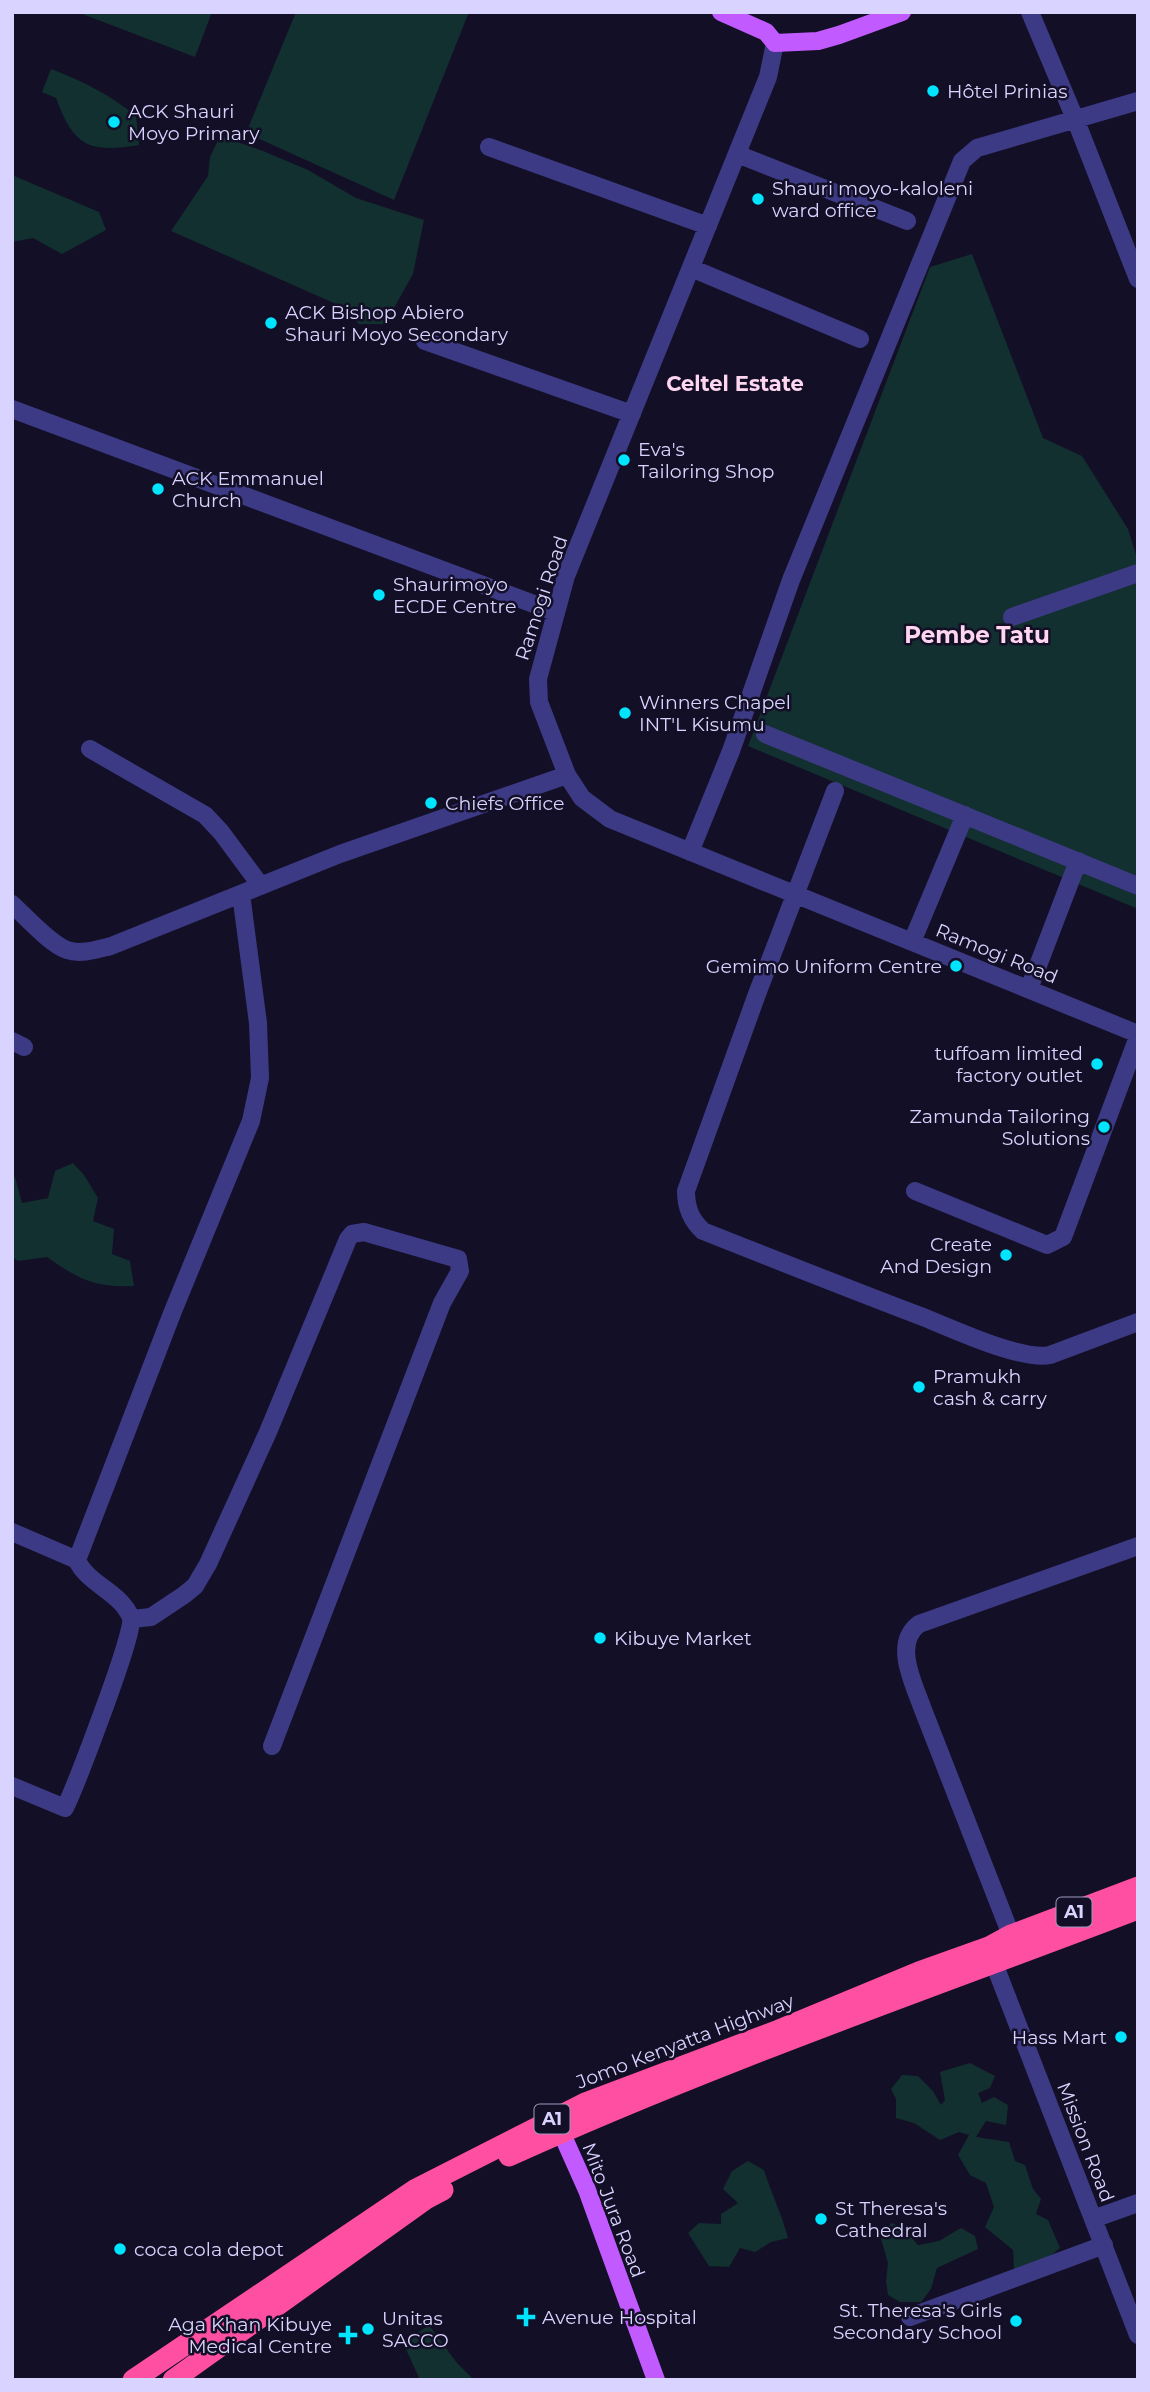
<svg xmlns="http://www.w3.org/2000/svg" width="1150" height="2392" viewBox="0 0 1150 2392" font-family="Montserrat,sans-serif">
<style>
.green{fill:#12302f}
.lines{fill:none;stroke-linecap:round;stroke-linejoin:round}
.minor{stroke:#3d3a85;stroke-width:18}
.major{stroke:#c25bff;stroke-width:18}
.highway{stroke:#ff4fa3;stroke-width:21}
.poi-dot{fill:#00e5ff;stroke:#130f26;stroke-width:2.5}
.labels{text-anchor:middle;stroke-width:5;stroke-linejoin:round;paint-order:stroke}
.shield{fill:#130f26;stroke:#9e99be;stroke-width:2}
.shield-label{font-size:18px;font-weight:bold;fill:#d9d4ff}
.poi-label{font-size:19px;fill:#d9d4ff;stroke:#130f26;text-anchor:start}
.street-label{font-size:19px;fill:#d9d4ff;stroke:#130f26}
.neighbourhood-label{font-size:21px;font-weight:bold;fill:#ffd6f0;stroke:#130f26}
.quarter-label{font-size:23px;font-weight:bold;fill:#ffd6f0;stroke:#130f26}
</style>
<rect width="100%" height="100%" fill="#130f26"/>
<!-- green -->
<path class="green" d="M77 12H212L195 57Z
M296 12H469L394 200 246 133Z
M51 69C83 81 110 95 136 116L139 145C89 153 74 147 56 98L42 92Z
M220 136 263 151 308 170 356 198 424 220 413 274 385 324H359L336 304 171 231 208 176 210 157Z
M12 175 99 212 106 230 62 254 33 238 12 242Z
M972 254 1043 438 1082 456 1128 529 1138 561V909L748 746 930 267Z
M73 1163 84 1175 98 1198 93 1221 114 1229 112 1254 130 1261 134 1286C95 1288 78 1279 47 1257L18 1261 12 1257V1176L15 1177 22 1203 48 1198 55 1171Z
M970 2063 995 2076 990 2088 978 2093 982 2103 994 2097 1008 2105 1006 2125 986 2121 976 2137 1009 2142 1015 2161 1025 2165 1033 2189 1041 2199 1036 2214 1048 2220 1060 2248 1048 2258 1014 2269 1013 2250 985 2227 994 2207 986 2183 970 2175 958 2155 969 2135 959 2132 940 2140 914 2123 896 2118V2099L891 2089 902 2075 918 2076 933 2091 941 2105 945 2100 940 2072Z
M748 2161 764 2170C771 2193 782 2214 788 2238L771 2242 755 2252 740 2248 729 2267 709 2266 688 2233 699 2223 721 2224V2214L738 2203 723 2189 732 2171Z
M891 2223 901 2226 918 2245 939 2241 961 2228 975 2236 978 2249 937 2268 931 2289 921 2302H900L888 2295 886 2281 888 2263 881 2239Z
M429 2325 457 2363 474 2380H420L403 2343Z"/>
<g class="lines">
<!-- minor -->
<path class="minor" d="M1030 12 1076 121 1138 279
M775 43 768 77 566 576 538 679 539 702 567 775 582 798 610 819 1138 1034
M489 147 708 226
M737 154 907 221
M691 268 860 339
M425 341 632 414
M12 409 555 612
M1012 617 1138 573
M765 734 1138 886
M90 749 205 815 221 832 261 886
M835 791 757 994 686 1191C686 1208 691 1220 703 1231 776 1260 849 1289 923 1317 953 1329 1021 1361 1050 1355L1138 1322
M690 852 731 751 791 580 962 161 977 148 1138 101
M12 904C26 917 50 944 67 950 81 955 98 949 111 946L340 854 567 775
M912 942 965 815
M1029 989 1078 861
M12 1041 24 1047
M915 1191 1047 1245 1063 1237 1138 1037
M12 1532 77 1560
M132 1619 151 1617 184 1595 195 1586 208 1564 268 1432 348 1239 352 1234 364 1232 458 1259 460 1271 442 1303 272 1746
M12 1786 65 1808C75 1787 136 1630 131 1618 121 1592 87 1584 77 1560L173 1311 251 1121 260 1078 258 1023 241 894
M1011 1935 922 1707C913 1682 893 1643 919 1624L1138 1546
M990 1953 1138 2335
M1093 2219 1138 2203
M910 2317 1104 2245"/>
<!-- major -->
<path class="major" d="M721 12 766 32 775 43 818 41 839 35 902 12
M562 2134 587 2190 656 2380"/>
<!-- highway -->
<path class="highway" d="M509 2156C714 2063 928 1989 1138 1909
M133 2380 416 2189 585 2103 779 2030 919 1972 989 1947 1011 1935 1138 1887
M173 2380 426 2199 443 2190"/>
</g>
<!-- markers -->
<g class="poi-dot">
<circle cx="933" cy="91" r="7"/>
<circle cx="114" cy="122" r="7"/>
<circle cx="758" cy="199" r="7"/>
<circle cx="271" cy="323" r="7"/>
<circle cx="624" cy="460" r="7"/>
<circle cx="158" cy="489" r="7"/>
<circle cx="379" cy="595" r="7"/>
<circle cx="625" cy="713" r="7"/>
<circle cx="431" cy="803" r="7"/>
<circle cx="956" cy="966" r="7"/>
<circle cx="1097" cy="1064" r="7"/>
<circle cx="1104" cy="1127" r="7"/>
<circle cx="1006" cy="1255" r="7"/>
<circle cx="919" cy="1387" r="7"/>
<circle cx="600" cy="1638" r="7"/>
<circle cx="1121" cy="2037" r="7"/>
<circle cx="821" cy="2219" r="7"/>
<circle cx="120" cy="2249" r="7"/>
<path d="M522.5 2306.5h7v7h7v7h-7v7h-7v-7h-7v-7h7z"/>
<circle cx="1016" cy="2321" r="7"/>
<circle cx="368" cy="2329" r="7"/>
<path d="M344.5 2324.5h7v7h7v7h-7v7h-7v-7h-7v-7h7z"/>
</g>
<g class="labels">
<!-- shield labels -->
<g class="shield">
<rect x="1056.5" y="1897.5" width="35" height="29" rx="5"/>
<rect x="534.5" y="2104.5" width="35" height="29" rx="5"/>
</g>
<g class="shield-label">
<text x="1074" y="1918">A1</text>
<text x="552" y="2125">A1</text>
</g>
<!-- poi labels -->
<g class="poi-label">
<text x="947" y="98">Hôtel Prinias</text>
<text x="128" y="118">ACK Shauri<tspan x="128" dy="22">Moyo Primary</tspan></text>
<text x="772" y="195">Shauri moyo-kaloleni<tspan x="772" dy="22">ward office</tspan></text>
<text x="285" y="319">ACK Bishop Abiero<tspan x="285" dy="22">Shauri Moyo Secondary</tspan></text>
<text x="638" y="456">Eva's<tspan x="638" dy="22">Tailoring Shop</tspan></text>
<text x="172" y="485">ACK Emmanuel<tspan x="172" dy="22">Church</tspan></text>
<text x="393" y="591">Shaurimoyo<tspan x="393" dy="22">ECDE Centre</tspan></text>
<text x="639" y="709">Winners Chapel<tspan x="639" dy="22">INT'L Kisumu</tspan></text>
<text x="445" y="810">Chiefs Office</text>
<text x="942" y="973" text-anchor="end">Gemimo Uniform Centre</text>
<text x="1083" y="1060" text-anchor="end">tuffoam limited<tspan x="1083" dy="22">factory outlet</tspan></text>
<text x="1090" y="1123" text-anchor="end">Zamunda Tailoring<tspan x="1090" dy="22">Solutions</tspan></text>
<text x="992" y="1251" text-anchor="end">Create<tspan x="992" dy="22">And Design</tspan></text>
<text x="933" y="1383">Pramukh<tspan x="933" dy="22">cash &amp; carry</tspan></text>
<text x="614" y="1645">Kibuye Market</text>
<text x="1107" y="2044" text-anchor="end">Hass Mart</text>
<text x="835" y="2215">St Theresa's<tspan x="835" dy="22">Cathedral</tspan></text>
<text x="134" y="2256">coca cola depot</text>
<text x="1002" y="2317" text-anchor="end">St. Theresa's Girls<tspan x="1002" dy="22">Secondary School</tspan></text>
<text x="542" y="2324">Avenue Hospital</text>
<text x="382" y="2325">Unitas<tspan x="382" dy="22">SACCO</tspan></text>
<text x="332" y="2331" text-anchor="end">Aga Khan Kibuye<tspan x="332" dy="22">Medical Centre</tspan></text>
</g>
<!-- street labels -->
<g class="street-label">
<text transform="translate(541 598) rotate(-72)" y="7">Ramogi Road</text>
<text transform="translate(997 953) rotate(22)" y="7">Ramogi Road</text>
<text transform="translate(685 2041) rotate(-21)" y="7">Jomo Kenyatta Highway</text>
<text transform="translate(1086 2142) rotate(69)" y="7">Mission Road</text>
<text transform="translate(614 2210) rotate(69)" y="7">Mito Jura Road</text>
</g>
<!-- neighbourhood labels -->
<g class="neighbourhood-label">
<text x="735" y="391">Celtel Estate</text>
</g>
<!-- quarter labels -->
<g class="quarter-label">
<text x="977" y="643">Pembe Tatu</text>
</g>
</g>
<!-- border -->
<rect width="1150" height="2392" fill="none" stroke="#d9d4ff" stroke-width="28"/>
</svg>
